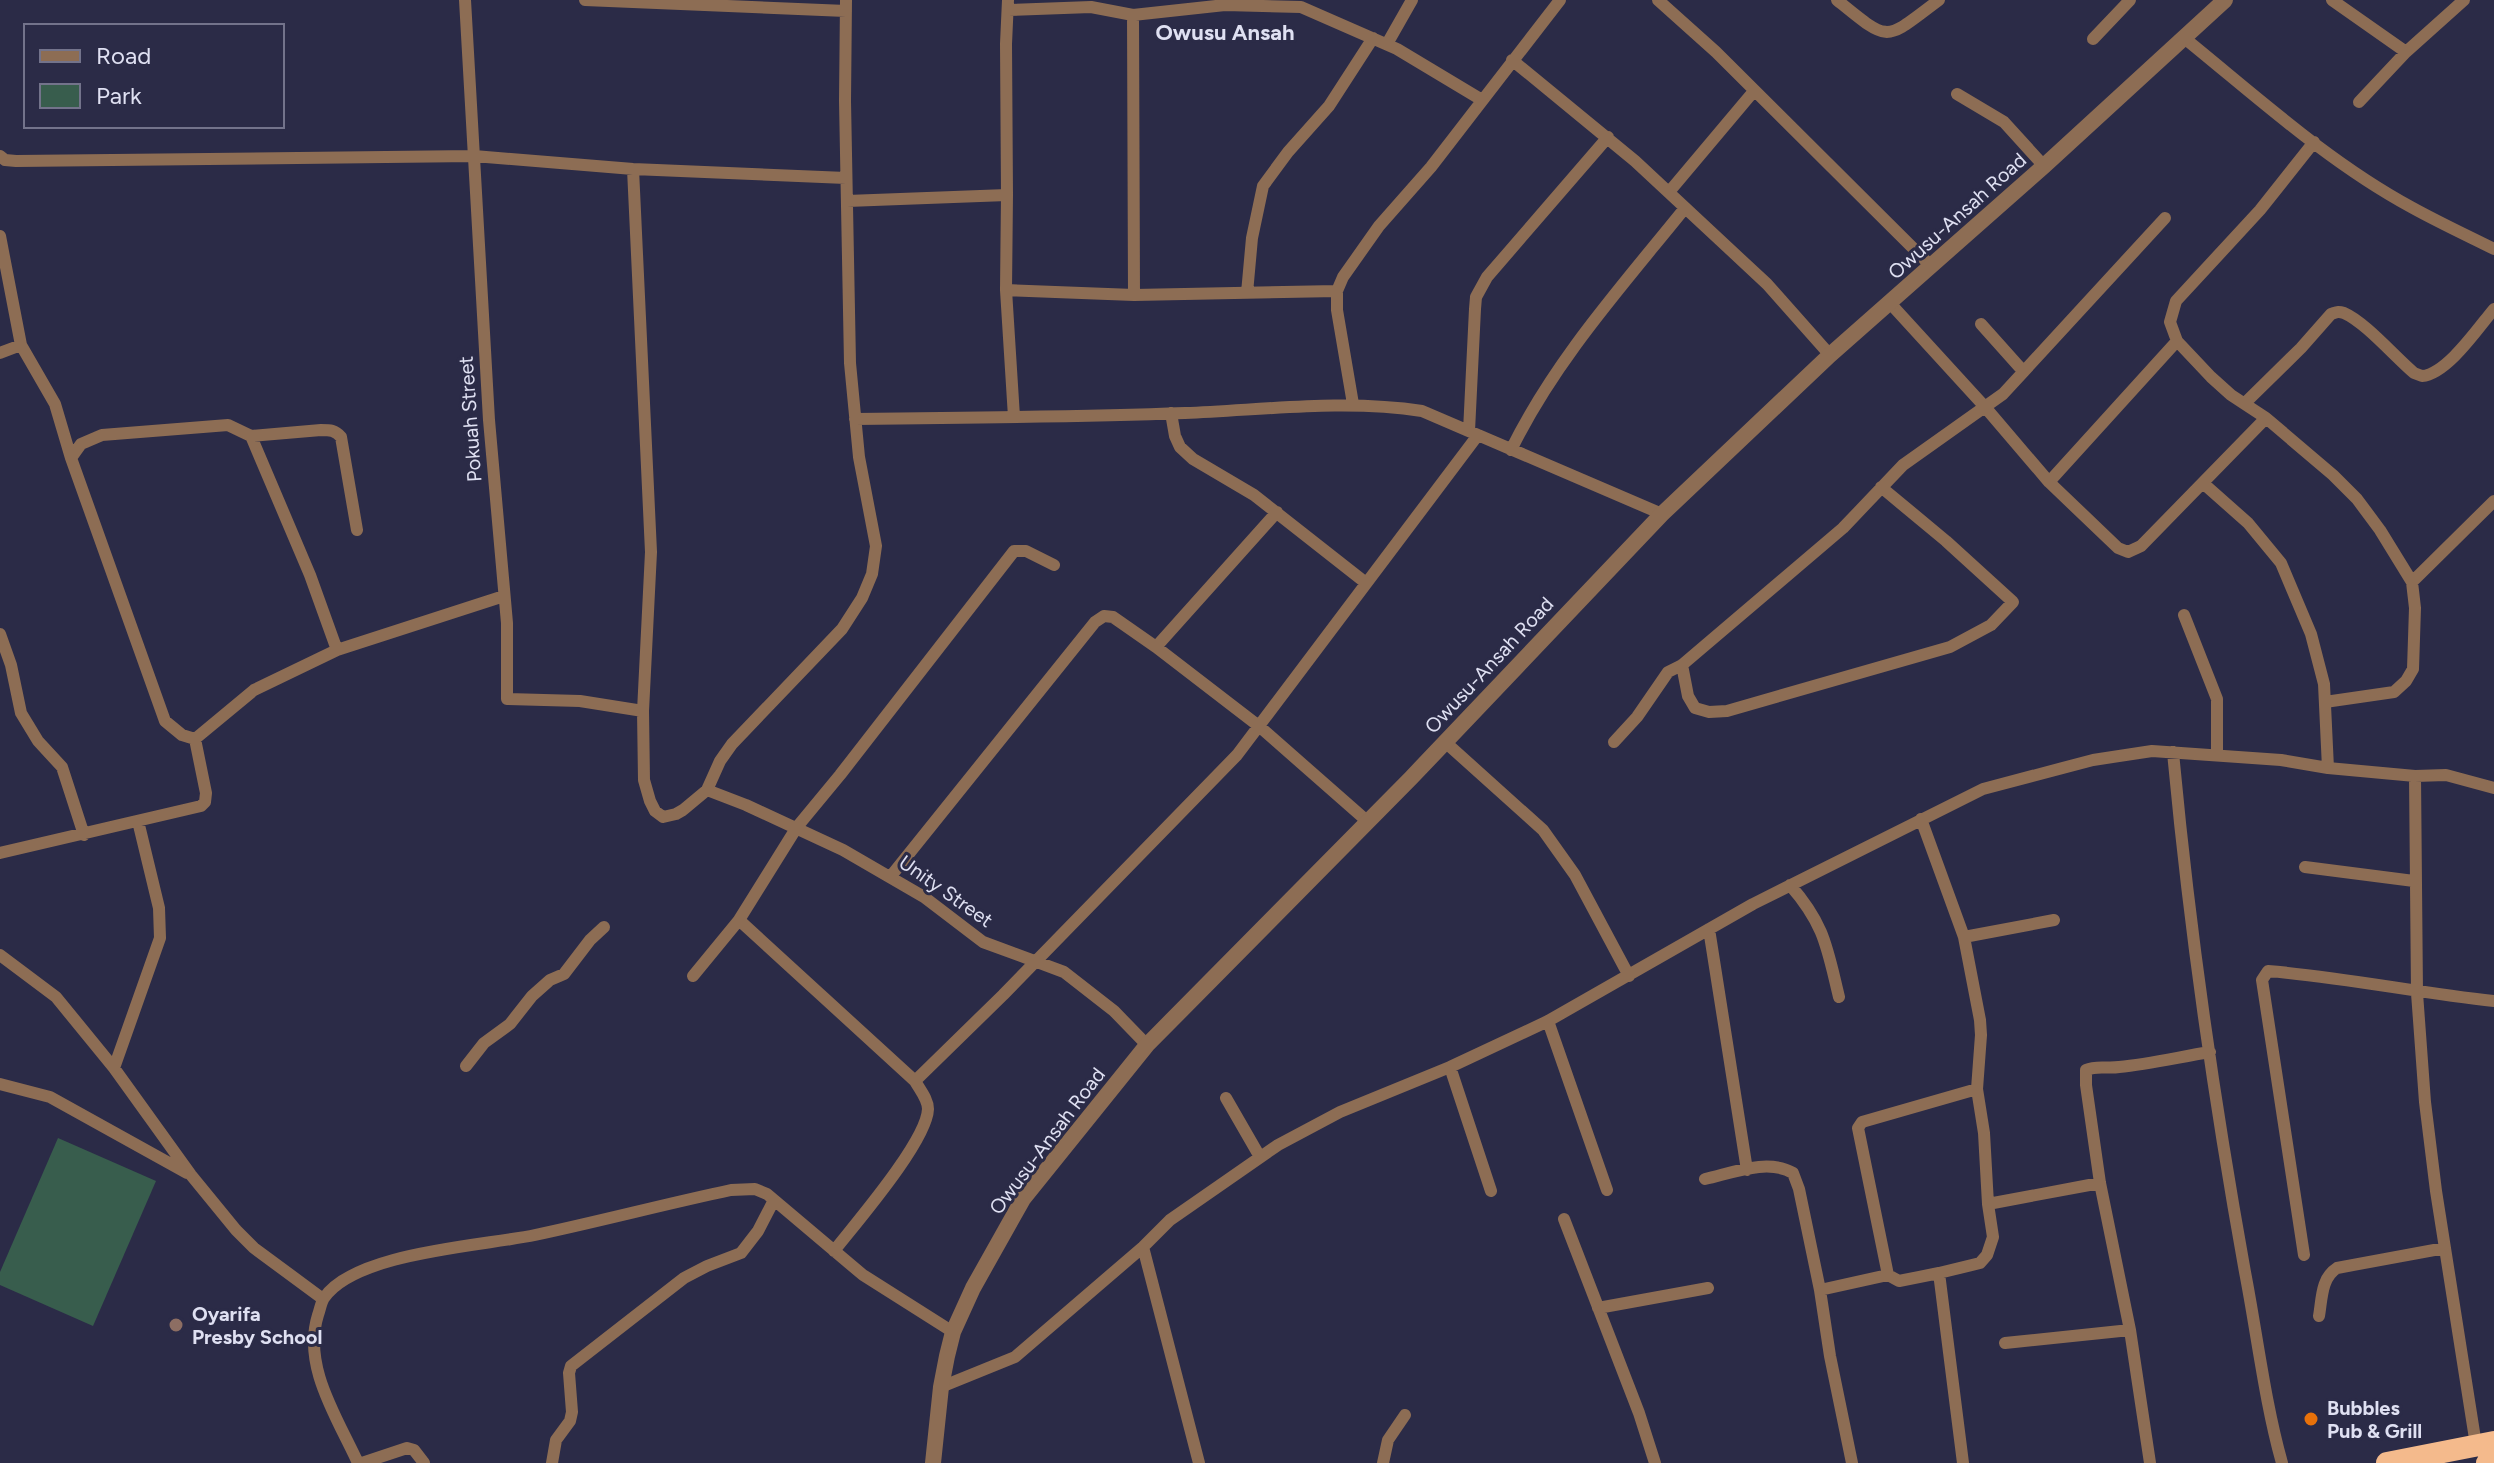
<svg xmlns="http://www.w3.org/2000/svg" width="2494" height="1463" viewBox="0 0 2494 1463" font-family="Figtree,sans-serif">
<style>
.green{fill:#385d4d}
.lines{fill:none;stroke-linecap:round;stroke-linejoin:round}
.minor{stroke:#8d6d54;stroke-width:12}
.tertiary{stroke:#8d6d54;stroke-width:16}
.trunk{stroke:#f4ba8c;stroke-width:22}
.education-dot{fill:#8d6e63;stroke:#2b2b47;stroke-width:3}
.food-dot{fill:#e8710a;stroke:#2b2b47;stroke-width:3}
.labels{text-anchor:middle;stroke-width:6;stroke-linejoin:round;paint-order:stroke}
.street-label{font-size:20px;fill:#dfe0f2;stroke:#2b2b47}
.poi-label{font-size:20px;font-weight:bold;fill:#dfe0f2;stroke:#2b2b47;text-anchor:start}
.neighbourhood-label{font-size:22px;font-weight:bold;fill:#dfe0f2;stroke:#2b2b47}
</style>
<rect width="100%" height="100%" fill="#2b2b47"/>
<!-- green -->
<path class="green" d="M58 1138 156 1181 93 1326 0 1285V1272Z"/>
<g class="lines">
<!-- minor -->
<path class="minor" d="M465 0 489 420 507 623V699L580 701 643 711
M585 0 846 11
M1008 0 1006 44 1007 195 1006 290 1014 417
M1658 0 1716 52 1931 266
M1837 0C1891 44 1884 41 1939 0
M2332 0 2406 52 2464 0
M1008 10 1091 7 1133 15 1134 295
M1133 15 1225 5 1301 7 1397 49 1482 100
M2183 37C2256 96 2328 162 2411 207 2438 222 2466 235 2494 249
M2093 39 2130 0
M1387 44 1412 0
M1512 60 1635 161 1767 284 1830 355
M1957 94 2004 122 2044 166
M2359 102 2406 52
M2314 142 2260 210 2176 301 2170 322 2177 341 2211 377 2231 395 2266 418 2333 475 2357 499 2380 530 2412 582
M0 156 5 160 16 161 474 156 633 169 846 178
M633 169 651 552 643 711 644 780 650 801 655 811 663 817 676 814 683 810 707 790 720 761 732 744 842 629 862 598 872 574 876 546 859 457 850 363 845 101 846 0
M1669 192 1754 91
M847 201 1007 195
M0 236 21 345 55 404 71 458 165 721 182 735 195 739 206 793 205 802 201 806 0 853
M1006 290 1134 295 1337 291
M1247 293 1252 238 1263 186 1288 152 1329 106 1373 38
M1889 302 1985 407 2049 482 2118 548 2128 552 2141 546 2266 418
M1981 324 2023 371
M0 353 21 345
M2245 403 2301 348 2331 314C2337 312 2338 311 2344 313 2365 322 2395 357 2414 373L2422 376C2447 374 2478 328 2494 309
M1353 404 1337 310V291L1343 277 1379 226 1431 167 1560 0
M1171 413 1175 436 1180 447 1193 459 1254 495 1366 583
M855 419C965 418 1075 417 1185 413 1264 410 1344 399 1422 411L1662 514
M1469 431 1475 309 1476 297 1487 277 1608 137
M251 436 321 430C330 430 335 430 341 437L357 530
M1511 450C1555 360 1623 285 1685 208
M71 458 81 444 102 435 228 425 251 436 310 575 337 650
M2049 482 2177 341
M2204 484 2248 523 2281 563 2311 634 2324 684 2328 768
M2184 615 2217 699V755
M0 634 11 665 21 713 38 741 62 767 84 835
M1156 647 1277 512
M1682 665 1688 696 1695 708 1709 712 1727 711 1950 647 1991 625 2013 602 1946 541 1881 487
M2325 702 2394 692 2406 681 2413 669 2415 608 2412 582 2494 501
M195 739 254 690 337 650 504 596
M1444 741 1543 830 1575 875 1629 976
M1614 742 1637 717 1668 672 1682 665 1843 528 1903 465 2003 394 2165 218
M2173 752C2189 926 2214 1100 2245 1272 2257 1334 2265 1403 2282 1463
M2415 776 2417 993 2425 1102 2436 1191 2476 1445
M707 790 746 805 843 850 924 897 983 942 1064 972 1114 1011 1147 1045
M1921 819 1964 937 1980 1020 1981 1035 1977 1089 1984 1133 1988 1204 1993 1237 1987 1255 1980 1263 1939 1273 1963 1463
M2305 867 2414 881
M891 876 1095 622 1104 616 1113 617 1156 647 1260 727 1367 821
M1790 885C1825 925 1827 948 1839 997
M1709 929 1747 1170
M1964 937 2054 920
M0 955 56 997 114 1068 191 1175 236 1230 254 1248 323 1299
M693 976 739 920
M1548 1021 1607 1190
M466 1066 484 1043 510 1024 532 996 550 980 564 974 590 940 604 927
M1450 1067 1491 1191
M114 1068 160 938 159 908 138 821
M915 1081 1003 995 1237 755 1478 435
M0 1084 50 1097 187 1173
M1226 1098 1260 1157
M1705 1179C1732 1173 1768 1158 1793 1173L1799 1189 1820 1290
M1988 1204 2100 1183
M1564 1219 1639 1413 1655 1463
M1143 1247 1199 1463
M834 1251C856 1223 927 1141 928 1109 928 1099 920 1090 915 1081L739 920 797 827 840 775 1014 551H1026L1054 565
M2304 1255 2262 980 2268 971C2344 977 2418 993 2494 1001
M1939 1273 1899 1281 1888 1275 1858 1128 1862 1122 1977 1089
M1598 1308 1708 1288
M2319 1316C2322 1299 2321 1278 2337 1268L2445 1248
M2005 1343 2130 1330
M941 1387 1015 1357 1143 1247 1170 1220 1278 1145 1340 1112 1450 1067 1548 1021 1753 904 1983 789 2093 760 2152 751 2281 760 2328 768 2415 776 2446 775 2494 788
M358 1463C337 1417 302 1366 318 1315 320 1310 321 1302 324 1298 355 1252 483 1246 535 1235 601 1221 665 1204 731 1190L755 1189 767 1194 863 1275 953 1332
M362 1463 407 1448 414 1450 424 1463
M552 1463 556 1440 570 1421 572 1412 569 1373 571 1366 684 1278 707 1266 741 1253 758 1231 774 1200
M1383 1463 1388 1440 1405 1415
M1852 1463 1830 1356 1820 1290 1888 1275
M2150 1463 2130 1330 2100 1183 2086 1085V1070C2097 1065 2107 1069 2119 1067 2149 1064 2179 1057 2210 1052"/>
<!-- tertiary -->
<path class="tertiary" d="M933 1463 941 1387 947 1356 953 1332 973 1288 1023 1199 1147 1045 1411 778 1662 514 1830 355 2044 166 2225 0"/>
<!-- trunk -->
<path class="trunk" d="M2387 1463 2494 1442
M2487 1463 2494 1462"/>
</g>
<!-- markers -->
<circle class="education-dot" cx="176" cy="1325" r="8"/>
<circle class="food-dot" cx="2311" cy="1419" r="8"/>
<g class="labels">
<!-- street labels -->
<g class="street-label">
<text transform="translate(1957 216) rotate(-42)" y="7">Owusu-Ansah Road</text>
<text transform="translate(470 419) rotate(-94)" y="7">Pokuah Street</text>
<text transform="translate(1489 665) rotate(-47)" y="7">Owusu-Ansah Road</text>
<text transform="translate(946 891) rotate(35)" y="7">Unity Street</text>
<text transform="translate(1047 1141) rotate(-53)" y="7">Owusu-Ansah Road</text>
</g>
<!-- poi labels -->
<g class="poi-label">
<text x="192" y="1321">Oyarifa<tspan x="192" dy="23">Presby School</tspan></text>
<text x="2327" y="1415">Bubbles<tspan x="2327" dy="23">Pub &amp; Grill</tspan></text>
</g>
<!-- neighbourhood labels -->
<g class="neighbourhood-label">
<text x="1225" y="40">Owusu Ansah</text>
</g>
</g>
<!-- legend -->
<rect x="24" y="24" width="260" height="104" fill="#2b2b47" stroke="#73738b" stroke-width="2"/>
<rect x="40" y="50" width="40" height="12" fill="#8d6d54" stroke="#73738b" stroke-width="2"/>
<text x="96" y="64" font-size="24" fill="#dfe0f2">Road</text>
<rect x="40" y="84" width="40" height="24" fill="#385d4d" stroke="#73738b" stroke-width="2"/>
<text x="96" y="104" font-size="24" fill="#dfe0f2">Park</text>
</svg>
